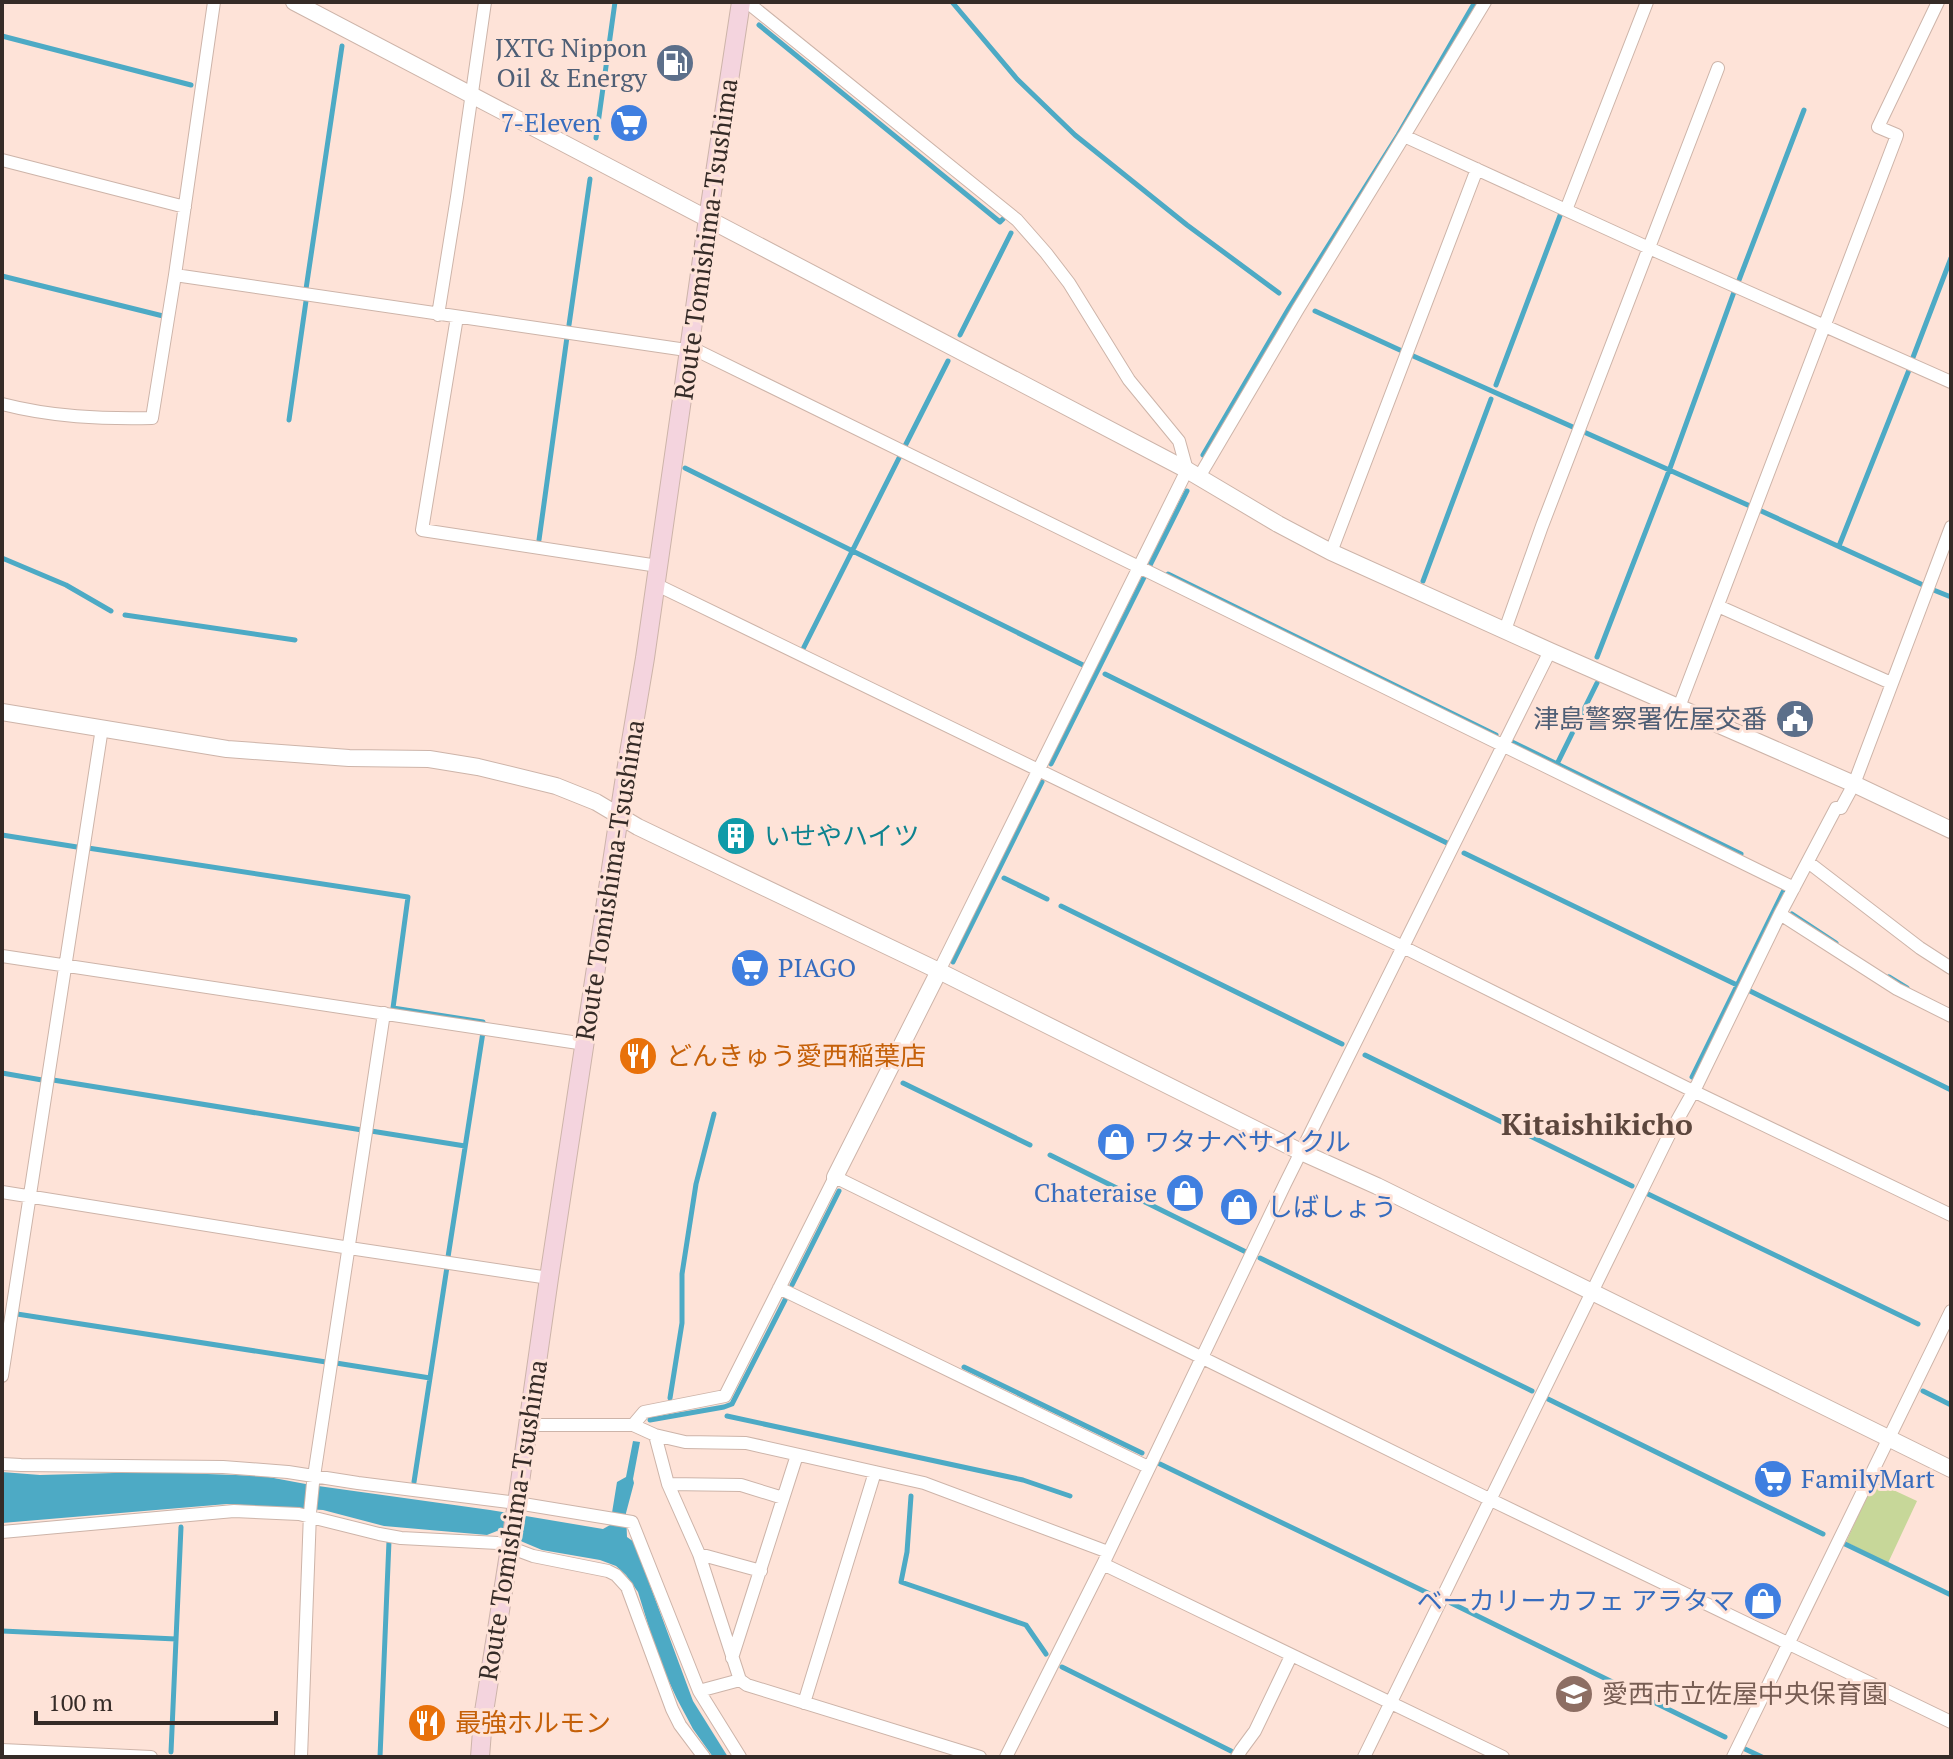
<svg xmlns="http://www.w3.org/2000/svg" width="1953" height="1759" viewBox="0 0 1953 1759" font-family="'PT Serif','Noto Sans JP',serif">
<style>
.green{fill:#c7d799}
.water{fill:#4daac5}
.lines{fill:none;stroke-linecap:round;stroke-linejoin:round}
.stream{stroke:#4daac5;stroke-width:5}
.minor-casing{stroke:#cdb4a9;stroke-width:14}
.tertiary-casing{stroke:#cdb4a9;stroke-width:18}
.secondary-casing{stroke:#cdb4a9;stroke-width:20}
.minor{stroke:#fff;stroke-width:12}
.tertiary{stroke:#fff;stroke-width:16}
.secondary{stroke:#f4d4de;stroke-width:18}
.labels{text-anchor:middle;stroke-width:6;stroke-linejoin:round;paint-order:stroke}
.service-label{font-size:26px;fill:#4e5e75;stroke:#fee3d8;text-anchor:end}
.shop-label{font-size:26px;fill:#366cbe;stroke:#fee3d8;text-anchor:start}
.street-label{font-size:26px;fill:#352b27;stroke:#fee3d8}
.culture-label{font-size:26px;fill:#0d838f;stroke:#fee3d8;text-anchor:start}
.food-label{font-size:26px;fill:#c56008;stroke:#fee3d8;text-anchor:start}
.education-label{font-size:26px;fill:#785e54;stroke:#fee3d8;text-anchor:start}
.quarter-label{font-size:30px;font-weight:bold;fill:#5c463d;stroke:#fee3d8}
</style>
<rect width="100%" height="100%" fill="#fee3d8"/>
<!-- green -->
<path class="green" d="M1874 1481 1917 1501 1888 1563 1846 1542Z"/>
<!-- water -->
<path class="water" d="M633 1441 640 1442 633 1479 634 1483 626 1513 627 1537 634 1542 693 1701 728 1757H713L693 1729 677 1699 659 1660 638 1592 626 1575 616 1566 600 1560 542 1550 497 1531 487 1535 384 1526 323 1510 227 1504 2 1523V1472L40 1475 151 1472 263 1476 311 1485 490 1510 603 1529 610 1525 617 1482 626 1477Z"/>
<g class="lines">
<!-- stream -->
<path class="stream" d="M952 2 1017 79 1075 135 1187 225 1279 293
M759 25 1000 222 1003 219
M2 36 191 85
M596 138 615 2
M2 276 163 316
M1739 280 1804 110
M306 289 342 46
M1315 311 1402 351
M569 325 590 179
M960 335 1011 233
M1411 355 1750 506
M1912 360 1951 258
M1496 385 1561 213
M289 420 306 301
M905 446 948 361
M1203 455 1289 308 1398 135 1475 2
M685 468 1083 665
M1759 510 1923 585
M539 540 567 337
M1839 546 1909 370
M2 558 66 585 111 611
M1168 574 1496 735
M1423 581 1491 399
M1931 589 1951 597
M125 615 295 640
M803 649 901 454
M1597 657 1669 471 1734 292
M1105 674 1447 843
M1512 742 1741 854
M1051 764 1187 491
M1557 764 1597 683
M2 835 77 847
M88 848 408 897 393 1008 483 1022
M1464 853 1737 985
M1004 878 1047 899
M1061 906 1342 1044
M1792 914 1836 943
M953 962 1042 782
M1889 977 1907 988
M1748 990 1951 1090
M1365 1055 1632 1186
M2 1073 42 1080
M1692 1077 1784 890
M53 1080 362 1130
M903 1083 1030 1145
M371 1131 465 1146
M1050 1155 1246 1252
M1648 1194 1918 1324
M448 1257 483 1032
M1260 1258 1532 1391
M792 1285 839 1191
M17 1314 326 1362
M336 1363 430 1378
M964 1367 1142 1453
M1923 1391 1951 1405
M670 1398 682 1323V1274L696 1184 714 1114
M1548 1399 1823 1534
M727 1416 1023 1480 1070 1496
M650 1420 724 1407 732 1404 785 1300
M1160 1464 1434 1596
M414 1482 447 1267
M911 1496 907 1552 901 1582 1026 1625 1046 1654
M1845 1544 1951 1595
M1451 1603 1725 1737
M2 1631 176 1639
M1062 1667 1231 1751
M1745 1749 1762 1757
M171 1752 181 1527
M380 1757 389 1541"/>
<!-- minor casing -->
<g class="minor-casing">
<path id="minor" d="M747 2 1017 220 1046 253 1069 283 1129 380 1179 441 1187 470 939 971
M1485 2 1404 136 1649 248 1951 382
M2 160 185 207
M1566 210 1647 2
M175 275 700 352 1794 888
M438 315 457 197 485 2
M457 317 422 530 658 566
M2 404C52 417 101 419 152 418L175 275 214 2
M1199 477 1298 309 1404 136
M1331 552 1477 169
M655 584 1403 947 1693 1091 1951 1215
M1718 606 1891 683
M1505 630 1542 526 1718 68
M1679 707 1896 138 1897 135 1878 127 1938 2
M1808 862 1920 948 1951 968
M1780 914 1897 989 1951 1016
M2 956 585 1044
M2 1192 356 1249 549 1278
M779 1288 1148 1467
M2 1376 102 728
M528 1425H633L655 1435 668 1484 699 1554 740 1680 747 1685 980 1757
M633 1425 644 1412 725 1396 835 1177 1489 1499 1951 1722
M655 1435 685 1442 746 1443 924 1483 1108 1552
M2 1464 21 1465 223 1467 288 1472 358 1483 517 1503 632 1522 699 1691
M668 1484 741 1485 783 1498
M2 1532 234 1511 299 1514 379 1534 401 1538 498 1543 533 1556 608 1571 616 1575 627 1587 672 1709 680 1725 704 1757
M699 1554 761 1571
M1103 1564 1503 1757
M732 1658 797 1455
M740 1680 699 1691 740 1757
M804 1703 875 1472
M2 1750 151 1757
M301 1757 310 1513 313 1483 384 1013
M1006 1757 1103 1564 1285 1184 1550 651
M1237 1757 1241 1750 1255 1731 1291 1656
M1364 1757 1669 1135 1697 1085 1780 914 1836 808H1841L1854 784 1951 527
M1733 1757 1951 1311"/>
</g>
<!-- tertiary casing -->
<g class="tertiary-casing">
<path id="tertiary" d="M294 2 1187 470 1278 524 1331 552 1550 651 1854 784 1951 830
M2 712 227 749 349 758 429 759 478 767 556 786 596 802 638 827 939 971 1301 1152 1377 1186 1951 1469
M835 1177 939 971"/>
</g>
<!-- secondary casing -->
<g class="secondary-casing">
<path id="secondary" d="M480 1757 483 1718 517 1503 549 1278 624 783 645 658 704 245 741 2"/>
</g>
<!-- minor -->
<use href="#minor" class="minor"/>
<!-- tertiary -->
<use href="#tertiary" class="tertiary"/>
<!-- secondary -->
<use href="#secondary" class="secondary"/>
</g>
<!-- icons -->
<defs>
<g id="fuel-disc" transform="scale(2)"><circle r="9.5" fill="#5c6f8a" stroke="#fee3d8"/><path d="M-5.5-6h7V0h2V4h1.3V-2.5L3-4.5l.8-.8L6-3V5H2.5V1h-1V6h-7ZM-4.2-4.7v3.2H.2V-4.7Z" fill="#fff"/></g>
<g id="supermarket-disc" transform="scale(2)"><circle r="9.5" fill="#3f7fe0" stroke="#fee3d8"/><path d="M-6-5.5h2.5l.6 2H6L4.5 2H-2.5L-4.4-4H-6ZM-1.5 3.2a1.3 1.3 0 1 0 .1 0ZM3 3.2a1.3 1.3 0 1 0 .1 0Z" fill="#fff"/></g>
<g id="civic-disc" transform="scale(2)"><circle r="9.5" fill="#5c6f8a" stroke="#fee3d8"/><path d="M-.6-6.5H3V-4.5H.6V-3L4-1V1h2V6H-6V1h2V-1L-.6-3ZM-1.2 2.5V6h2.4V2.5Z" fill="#fff"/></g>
<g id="building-disc" transform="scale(2)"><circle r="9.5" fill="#0f9aa8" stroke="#fee3d8"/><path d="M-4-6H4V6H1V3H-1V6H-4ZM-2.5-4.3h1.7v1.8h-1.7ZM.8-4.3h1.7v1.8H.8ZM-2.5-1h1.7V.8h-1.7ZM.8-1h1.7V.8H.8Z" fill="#fff"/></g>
<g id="restaurant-disc" transform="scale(2)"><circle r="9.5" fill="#e8710a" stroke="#fee3d8"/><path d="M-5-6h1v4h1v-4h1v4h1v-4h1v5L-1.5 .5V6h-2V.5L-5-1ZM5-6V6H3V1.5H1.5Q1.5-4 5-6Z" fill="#fff"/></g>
<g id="shop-disc" transform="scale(2)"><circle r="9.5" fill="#3f7fe0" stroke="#fee3d8"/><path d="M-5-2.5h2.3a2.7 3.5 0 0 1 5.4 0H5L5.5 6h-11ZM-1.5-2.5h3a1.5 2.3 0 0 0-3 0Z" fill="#fff"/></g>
<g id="school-disc" transform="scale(2)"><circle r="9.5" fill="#8d6e63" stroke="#fee3d8"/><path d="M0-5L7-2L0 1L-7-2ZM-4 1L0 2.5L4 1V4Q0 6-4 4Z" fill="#fff"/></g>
</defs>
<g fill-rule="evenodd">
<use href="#fuel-disc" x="675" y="63"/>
<use href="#supermarket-disc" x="629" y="123"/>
<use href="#civic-disc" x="1795" y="719"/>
<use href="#building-disc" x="736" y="836"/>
<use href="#supermarket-disc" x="750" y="968"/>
<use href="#restaurant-disc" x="638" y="1056"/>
<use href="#shop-disc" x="1116" y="1142"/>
<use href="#shop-disc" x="1185" y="1193"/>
<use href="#shop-disc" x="1239" y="1207"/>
<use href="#supermarket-disc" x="1773" y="1479"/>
<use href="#shop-disc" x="1763" y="1601"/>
<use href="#school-disc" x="1574" y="1694"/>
<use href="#restaurant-disc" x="427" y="1723"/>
</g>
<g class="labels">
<!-- service labels -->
<g class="service-label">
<text x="647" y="57">JXTG Nippon<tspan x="647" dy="30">Oil &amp; Energy</tspan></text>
<text x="1767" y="728">津島警察署佐屋交番</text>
</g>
<!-- shop labels -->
<g class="shop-label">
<text x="601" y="132" text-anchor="end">7-Eleven</text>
<text x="778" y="977">PIAGO</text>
<text x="1144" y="1151">ワタナベサイクル</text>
<text x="1157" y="1202" text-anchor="end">Chateraise</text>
<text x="1267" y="1216">しばしょう</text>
<text x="1801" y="1488">FamilyMart</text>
<text x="1735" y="1610" text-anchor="end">ベーカリーカフェ アラタマ</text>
</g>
<!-- street labels -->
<g class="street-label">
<text transform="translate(706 239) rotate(-82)" y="9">Route Tomishima-Tsushima</text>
<text transform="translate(610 880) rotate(-81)" y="9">Route Tomishima-Tsushima</text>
<text transform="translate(513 1520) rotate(-81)" y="9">Route Tomishima-Tsushima</text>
</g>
<!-- culture labels -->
<g class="culture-label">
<text x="764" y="845">いせやハイツ</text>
</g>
<!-- food labels -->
<g class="food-label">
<text x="666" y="1065">どんきゅう愛西稲葉店</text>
<text x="455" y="1732">最強ホルモン</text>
</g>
<!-- education labels -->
<g class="education-label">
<text x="1602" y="1703">愛西市立佐屋中央保育園</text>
</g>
<!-- quarter labels -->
<g class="quarter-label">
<text x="1597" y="1135">Kitaishikicho</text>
</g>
</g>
<!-- border -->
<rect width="1953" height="1759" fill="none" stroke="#352b27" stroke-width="8"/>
<!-- scale -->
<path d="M36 1711v12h240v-12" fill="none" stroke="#352b27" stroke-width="4"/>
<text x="48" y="1711" font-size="24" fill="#352b27" stroke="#fee3d8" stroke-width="6" paint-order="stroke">100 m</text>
</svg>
